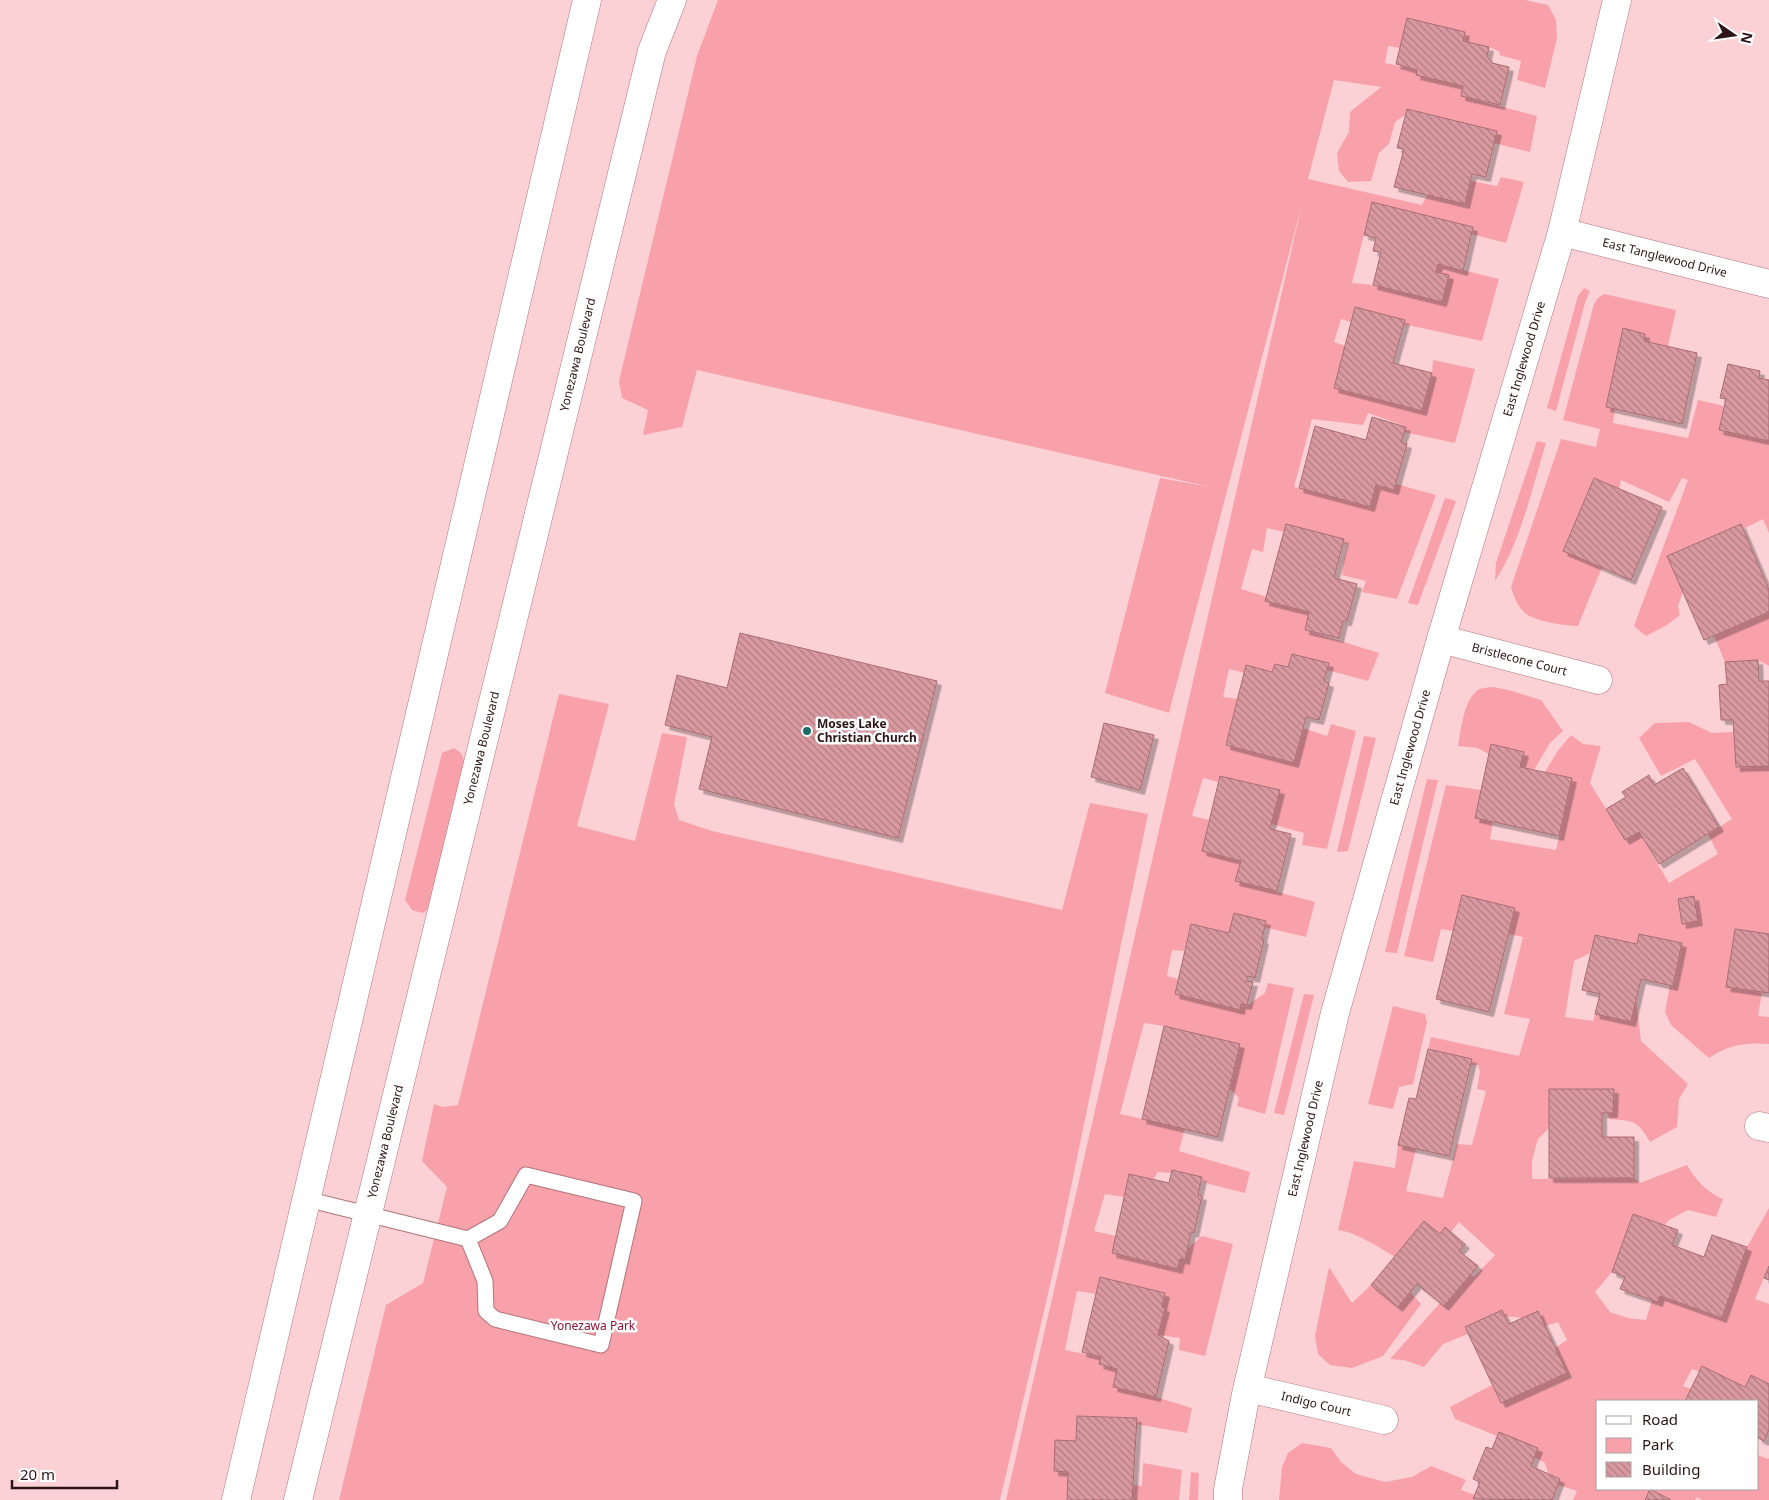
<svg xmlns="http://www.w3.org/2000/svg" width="1769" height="1500" viewBox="0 0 1769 1500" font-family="'Noto Sans',sans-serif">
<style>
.green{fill:#f9a1ab}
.building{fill:url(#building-back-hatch);stroke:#a86c73;filter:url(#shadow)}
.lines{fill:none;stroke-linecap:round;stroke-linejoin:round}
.service-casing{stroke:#b1747b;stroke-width:17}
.minor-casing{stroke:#b1747b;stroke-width:29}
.tertiary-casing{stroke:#b1747b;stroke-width:29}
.service{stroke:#fff;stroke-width:15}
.minor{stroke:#fff;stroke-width:28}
.tertiary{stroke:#fff;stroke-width:28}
.poi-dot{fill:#1e6a68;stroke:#fefefe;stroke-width:2}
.labels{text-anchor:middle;stroke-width:5;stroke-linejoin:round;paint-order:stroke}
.street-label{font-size:12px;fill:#2c1417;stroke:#fefefe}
.poi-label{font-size:12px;font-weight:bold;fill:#2c1417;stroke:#fefefe;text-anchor:start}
.park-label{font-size:12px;fill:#821833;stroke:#fefefe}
</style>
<defs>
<pattern id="building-back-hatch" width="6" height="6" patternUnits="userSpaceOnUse" patternTransform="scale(1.25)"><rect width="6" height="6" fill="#d999a0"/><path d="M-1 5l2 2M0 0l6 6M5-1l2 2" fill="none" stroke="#b07c81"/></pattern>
<filter id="shadow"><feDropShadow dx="4.5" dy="4.5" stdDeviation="0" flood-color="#0004"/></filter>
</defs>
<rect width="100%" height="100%" fill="#fbd1d5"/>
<!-- green -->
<path class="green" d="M718 0H1525L1548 5 1556 20 1557 38 1545 88 1517 80 1521 61 1499 55 1500 52 1489 47 1463 41 1400 48 1388 46 1385 63 1417 70 1463 86 1461 96 1537 116 1530 152 1494 143 1497 131 1407 109 1405 115 1395 122 1389 144 1379 153 1371 181 1348 182 1339 171 1337 153 1349 132 1350 112 1381 87 1334 80 1308 179 1422 205 1427 195 1465 204 1471 181 1497 186 1501 177 1524 182 1506 243 1471 234 1473 227 1372 202 1352 283 1373 285 1442 302 1449 275 1436 272 1438 264 1499 279 1482 341 1403 324 1404 320 1355 307 1351 322 1341 319 1334 342 1345 346 1334 388 1422 411 1432 373 1433 360 1475 369 1455 443 1404 432 1405 426 1368 413 1363 425 1312 419 1294 487 1370 507 1376 485 1394 490 1396 484 1436 495 1397 599 1362 592 1366 581 1342 575 1344 559 1348 545 1343 543 1344 539 1286 524 1284 532 1267 528 1263 552 1252 549 1241 589 1267 597 1266 601 1309 612 1305 630 1379 653 1368 681 1327 670 1329 663 1292 654 1288 667 1275 664 1272 672 1247 665 1245 673 1229 669 1223 697 1238 699 1226 745 1294 763 1303 728 1327 736 1331 724 1356 731 1327 849 1302 845 1304 833 1271 824 1279 790 1220 776 1218 782 1203 778 1192 816 1209 820 1202 851 1241 861 1236 881 1315 902 1306 937 1264 927 1229 933 1191 924 1184 951 1172 950 1167 976 1178 979 1175 994 1240 1010 1241 1004 1248 1005 1265 993 1268 983 1294 988 1265 1114 1237 1106 1239 1098 1230 1089 1240 1044 1164 1026 1144 1023 1120 1114 1185 1128 1179 1151 1250 1172 1245 1193 1209 1184 1202 1180V1177L1172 1170 1171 1173 1158 1172 1153 1180 1124 1197 1105 1194 1094 1231 1116 1236 1112 1253 1178 1269 1180 1259 1185 1260 1188 1248 1202 1236 1233 1244 1205 1356 1179 1350 1180 1338 1158 1335 1165 1308 1162 1307 1165 1293 1100 1277 1096 1294 1077 1291 1065 1350 1101 1357 1100 1365 1117 1369 1113 1387 1156 1397 1192 1408 1187 1433 1136 1424V1418L1077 1416 1076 1441H1055L1054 1471 1068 1472 1067 1500H1006L1302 204 1169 713 1105 693 1160 478 1210 487 697 370 682 427 643 435 648 410 622 398 619 381 697 56Z
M1584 288 1590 291 1585 303 1556 411 1547 408 1578 296Z
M1604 294 1676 310 1668 346 1644 341 1645 334 1623 329 1606 407 1615 409 1613 423 1688 438 1698 400 1724 406 1719 430 1769 441V533L1763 519 1743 529 1741 524 1667 556 1683 592 1678 606 1680 615 1667 625 1646 636 1634 626 1688 480 1682 478 1669 502 1621 480 1619 489 1594 478 1563 550 1602 567 1578 626C1565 626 1532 621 1524 612 1517 606 1514 596 1511 587L1561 439 1596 447 1600 429 1563 420 1594 304 1598 298Z
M1537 441 1546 443C1532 488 1521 542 1495 581L1496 563Z
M1445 498 1456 501 1418 605 1408 603Z
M1769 612V666L1758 660 1725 662 1714 636Z
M1494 687 1512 691 1541 700 1563 731 1550 743 1534 770 1520 767 1523 752 1491 744 1489 754 1477 748 1458 746C1461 730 1464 699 1478 690 1482 687 1489 688 1494 687Z
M559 694 609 704 577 826 635 841 662 733 687 737 674 804 679 820 712 831 1062 910 1090 803 1148 814 1057 1255 1000 1500H339L386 1305 423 1283 447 1187 422 1161 434 1104 443 1107 458 1105Z
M1689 722 1712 733 1734 732 1736 767 1769 766V934L1735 929 1726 986 1762 992 1758 1016 1769 1017V1044C1747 1042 1727 1045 1709 1058L1671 1025 1665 1012 1670 985 1673 986 1682 943 1639 934 1637 944 1595 935 1590 953 1574 961 1565 1017 1593 1021 1595 1014 1631 1022 1636 999 1641 1041 1688 1084 1679 1099 1677 1127 1650 1142C1637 1120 1634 1121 1609 1119L1608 1113H1613V1089H1550L1549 1128 1538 1139 1532 1161V1179L1634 1178 1640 1183 1687 1165C1696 1180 1706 1192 1723 1199L1716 1217 1688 1210 1669 1220 1665 1225 1633 1214 1612 1272 1595 1292 1610 1312 1628 1318 1646 1320 1652 1300 1658 1302 1660 1296 1722 1318 1747 1247 1769 1208V1266L1755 1299 1769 1304V1384L1751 1375 1745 1387 1702 1366 1700 1372 1692 1369 1683 1386 1691 1389 1685 1401H1598V1489H1758V1455L1768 1459 1769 1458V1500H1702L1697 1497 1695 1500H1671L1650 1489 1645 1500H1573L1577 1491 1558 1485 1560 1479 1548 1473 1545 1463 1497 1436 1455 1419 1450 1407 1492 1385 1501 1403 1566 1373 1555 1348 1567 1340 1558 1322 1545 1326 1538 1311 1522 1318 1505 1316 1502 1310 1465 1327 1468 1334 1443 1344 1424 1367 1404 1360 1390 1359 1440 1303 1444 1306 1470 1274 1474 1277 1495 1255 1459 1222 1451 1232 1445 1228 1440 1234 1424 1221 1395 1257C1378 1247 1358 1233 1338 1230L1354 1161 1395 1168 1398 1145 1416 1149 1406 1191 1443 1198 1457 1144 1472 1145 1486 1091 1477 1089 1480 1072 1478 1065H1471L1472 1059 1428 1049 1431 1037 1519 1056 1530 1019 1504 1014 1523 937 1509 934 1515 908 1453 931 1441 929 1433 962 1404 956 1446 785 1481 790 1475 818 1493 822 1490 839 1556 850 1572 778 1545 772 1557 752 1571 735 1583 744 1601 746 1590 783 1625 840 1639 832 1669 883 1718 854 1708 834 1732 819 1695 759 1661 776 1639 738 1655 723Z
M1364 736 1376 738 1348 851 1337 852Z
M454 748 461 753 465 762 432 908 422 913 412 910 405 900 442 753Z
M1427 779 1438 780 1397 953 1385 952Z
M1304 994 1314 995 1284 1115 1274 1113Z
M1393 1006 1425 1014 1427 1022 1413 1084 1399 1087 1393 1109 1368 1104Z
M1329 1267 1352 1303 1371 1285 1398 1307 1410 1292 1421 1304 1383 1356 1352 1368 1330 1365 1318 1354 1315 1336Z
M1302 1443 1331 1448 1341 1462 1356 1474 1385 1482 1412 1477 1431 1466 1466 1480 1461 1490 1475 1495 1473 1499 1475 1500H1279L1282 1467 1288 1453Z
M1143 1463 1182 1470 1179 1500H1132L1133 1485 1142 1486Z
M1191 1472 1199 1473 1198 1500H1189Z"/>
<!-- building -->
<path class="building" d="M1407 18 1465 32 1463 41 1489 47 1487 56 1492 63 1509 67 1500 105 1461 96 1463 86 1416 75 1417 70 1396 64Z
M1407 109 1497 131 1486 177 1472 174 1465 204 1394 187 1404 149 1397 148Z
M1372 202 1473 227 1463 271 1438 264 1436 272 1449 275 1442 302 1373 285 1381 252 1373 251 1376 238 1364 235Z
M1355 307 1405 320 1393 363 1432 373 1422 411 1334 388Z
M1623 328 1645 334 1644 341 1697 353 1682 424 1606 407Z
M1728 364 1760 371 1759 378 1769 380V441L1719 430 1726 399 1720 398Z
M1372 417 1406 427 1401 442 1407 444 1394 490 1376 485 1370 507 1299 488 1315 426 1366 440Z
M1594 478 1662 507 1631 580 1563 551Z
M1286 524 1344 539 1334 578 1357 584 1347 621H1343L1339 638 1305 630 1309 612 1265 601Z
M1741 524 1769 590V612L1704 640 1667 556Z
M740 633 937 681 898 838 699 789 712 737 665 725 677 675 727 688Z
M1292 654 1329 663 1324 681 1329 683 1319 720 1306 717 1294 763 1226 745 1246 665 1272 672 1275 664 1288 667Z
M1758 660 1759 681H1769V766L1736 767 1733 720H1721L1719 685 1727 684 1725 662Z
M1104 723 1154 735 1140 790 1091 777Z
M1491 744 1524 752 1520 767 1572 778 1559 836 1475 818Z
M1683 768 1719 827 1659 864 1639 832 1625 840 1606 809 1626 797 1622 792 1649 775 1654 785Z
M1220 776 1280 790 1270 829 1291 834 1277 891 1235 881 1241 861 1202 851Z
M1462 895 1515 908 1489 1012 1436 999Z
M1694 896 1698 921 1682 924 1678 899Z
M1234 913 1266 921 1262 939 1264 940 1255 978 1248 976 1246 981 1253 982 1247 1005 1241 1004 1240 1010 1175 994 1191 924 1229 933Z
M1735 929 1769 934V993L1726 987Z
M1639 934 1682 943 1673 986 1641 979 1631 1022 1595 1014 1600 994 1582 990 1595 935 1637 944Z
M1164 1026 1240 1044 1218 1137 1142 1119Z
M1428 1049 1472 1059 1449 1156 1398 1145 1409 1098 1416 1099Z
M1549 1089H1614L1613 1113H1602V1137H1634V1178H1549Z
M1172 1170 1202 1177 1198 1195 1202 1196 1194 1233 1191 1232 1185 1260 1180 1259 1178 1269 1112 1253 1129 1174 1169 1183Z
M1633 1214 1678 1230 1672 1245 1704 1257 1712 1235 1747 1247 1722 1318 1660 1296 1658 1302 1620 1289 1625 1277 1612 1272Z
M1424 1221 1440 1234 1445 1227 1465 1244 1459 1251 1478 1266 1444 1306 1417 1284 1398 1307 1371 1285Z
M1769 1266V1280L1764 1278Z
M1100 1277 1165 1293 1162 1307 1165 1308 1158 1335 1169 1341 1156 1397 1113 1387 1117 1369 1099 1364 1101 1357 1082 1352Z
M1502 1310 1509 1324 1538 1311 1567 1373 1501 1403 1465 1327Z
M1702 1366 1745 1387 1751 1375 1769 1384V1430L1764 1441 1758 1438V1401H1685Z
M1077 1416 1137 1418 1132 1500H1067L1068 1472 1054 1471 1055 1440 1076 1441Z
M1499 1432 1538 1448 1531 1466 1560 1479 1552 1500 1473 1499 1480 1482 1473 1479 1486 1447 1492 1449Z
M1650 1489 1671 1500H1645Z"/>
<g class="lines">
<!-- service casing -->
<g class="service-casing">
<path id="service" d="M306 1199 468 1239 500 1221 526 1175 634 1201 601 1345 495 1319 486 1311 485 1281 468 1239"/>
</g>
<!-- minor casing -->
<g class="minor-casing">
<g id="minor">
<path id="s1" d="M1562 232 1769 284"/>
<path id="s2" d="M1441 639 1598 680"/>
<path d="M1759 1126 1769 1128"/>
<path id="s3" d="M1248 1388 1384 1420"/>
<path id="s4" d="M1228 1500V1489L1246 1394 1335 1013 1441 639 1562 232 1617 0"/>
</g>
</g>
<!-- tertiary casing -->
<g class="tertiary-casing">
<g id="tertiary">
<path d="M236 1500 587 0"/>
<path id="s5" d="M298 1500 652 51 672 0"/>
</g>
</g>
<!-- service -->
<use href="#service" class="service"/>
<!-- minor -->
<use href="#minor" class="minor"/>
<!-- tertiary -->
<use href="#tertiary" class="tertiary"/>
</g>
<!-- markers -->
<circle class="poi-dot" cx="807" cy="731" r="5"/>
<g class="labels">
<!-- street labels -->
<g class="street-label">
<text dy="4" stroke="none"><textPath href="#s1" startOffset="106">East Tanglewood Drive</textPath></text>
<text dy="4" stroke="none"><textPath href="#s5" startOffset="1179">Yonezawa Boulevard</textPath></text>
<text dy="4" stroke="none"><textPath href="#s4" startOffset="1180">East Inglewood Drive</textPath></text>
<text dy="4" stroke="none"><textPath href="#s2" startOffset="81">Bristlecone Court</textPath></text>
<text dy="4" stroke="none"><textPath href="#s4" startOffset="775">East Inglewood Drive</textPath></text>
<text dy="4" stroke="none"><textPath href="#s5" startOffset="774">Yonezawa Boulevard</textPath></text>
<text dy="4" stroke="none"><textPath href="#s4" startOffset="370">East Inglewood Drive</textPath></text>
<text dy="4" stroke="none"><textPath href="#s5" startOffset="369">Yonezawa Boulevard</textPath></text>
<text dy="4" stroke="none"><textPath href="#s3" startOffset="70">Indigo Court</textPath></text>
</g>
<!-- poi labels -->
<g class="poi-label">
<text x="817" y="728">Moses Lake<tspan x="817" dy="14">Christian Church</tspan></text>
</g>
<!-- park labels -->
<g class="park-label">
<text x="593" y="1330">Yonezawa Park</text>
</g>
</g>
<!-- legend -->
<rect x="1596" y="1400" width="162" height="90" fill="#fefefe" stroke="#aaa0a2"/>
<rect x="1606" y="1416" width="25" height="8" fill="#ffffff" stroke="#aaa0a2"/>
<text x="1642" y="1425" font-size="15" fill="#2c1417">Road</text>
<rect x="1606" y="1438" width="25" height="15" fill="#f9a1ab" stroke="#aaa0a2"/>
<text x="1642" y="1450" font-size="15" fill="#2c1417">Park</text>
<rect x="1606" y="1462" width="25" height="15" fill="url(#building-back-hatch)" stroke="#aaa0a2"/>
<text x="1642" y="1475" font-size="15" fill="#2c1417">Building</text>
<!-- north arrow -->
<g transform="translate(1734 35) rotate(103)" stroke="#fefefe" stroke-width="4" paint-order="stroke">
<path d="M0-4L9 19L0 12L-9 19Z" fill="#2c1417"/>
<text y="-8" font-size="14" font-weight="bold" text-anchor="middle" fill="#2c1417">N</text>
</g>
<!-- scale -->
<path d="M12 1480v8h105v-8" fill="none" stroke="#2c1417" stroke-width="2.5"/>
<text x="20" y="1480" font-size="15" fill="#2c1417" stroke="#fefefe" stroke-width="4" paint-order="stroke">20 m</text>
</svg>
